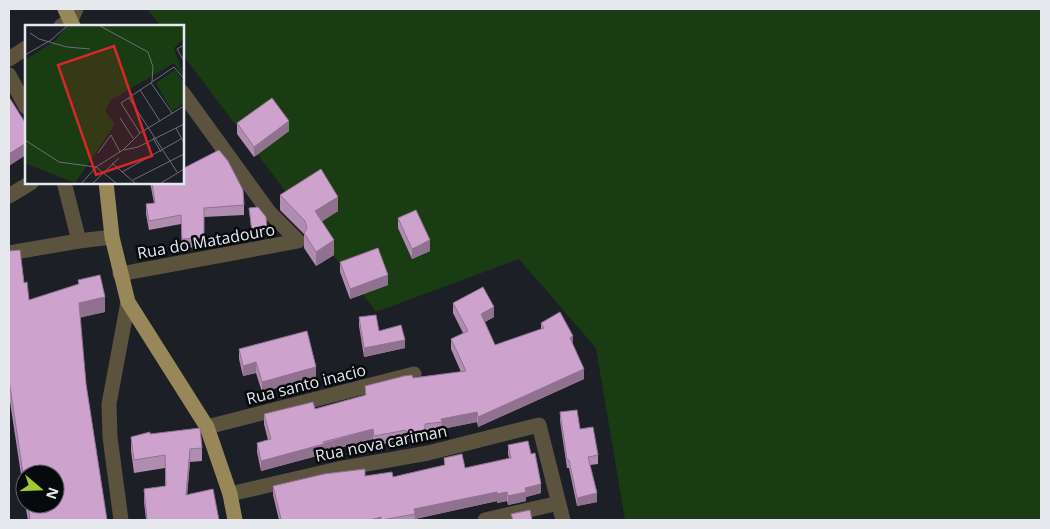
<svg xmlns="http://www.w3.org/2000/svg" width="1050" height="529" viewBox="0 0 1050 529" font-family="'Open Sans',sans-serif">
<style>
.green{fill:#1a3c13}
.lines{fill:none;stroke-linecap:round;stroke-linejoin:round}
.minor{stroke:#5b533e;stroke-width:15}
.primary{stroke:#978759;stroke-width:15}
.wall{fill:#b08cb1}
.shaded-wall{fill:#907290}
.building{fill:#cda3ce;stroke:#907290}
.labels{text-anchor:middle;stroke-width:5;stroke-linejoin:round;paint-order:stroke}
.street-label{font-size:16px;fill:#e5e8ed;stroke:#08090c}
.inset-road{fill:none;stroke:#6c6f76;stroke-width:1}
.view{fill:#d62828;fill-opacity:0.15;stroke:#d62828;stroke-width:2.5}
.inset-edge{fill:none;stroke:#e5e8ed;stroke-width:2.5}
</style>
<rect width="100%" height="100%" fill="#1c1f26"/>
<!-- green -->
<path class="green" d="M147 9H1041V520H625L596 348 519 259 376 312 183 55 182 26H161Z"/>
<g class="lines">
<!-- minor -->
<path class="minor" d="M61 26 71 20 76 9
M9 59 26 48
M9 75 26 107
M182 92 269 212 298 241
M64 182 79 241
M9 196 32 182
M9 253 79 241 112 237
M120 274 298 241
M207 427 414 374
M230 494 338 469 428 453 539 425 563 520
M121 520 110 437 109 404 128 302
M485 520 559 503"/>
<!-- primary -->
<path class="primary" d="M65 9 73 26
M106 182 112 237 128 302 207 427 230 494 235 520"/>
</g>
<!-- wall -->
<path class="wall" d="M237 123 289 131 254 157 237 134Z
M150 182H182L244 205V215L204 217V247L182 248 181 224 149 230 146 214V204L154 203Z
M280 195 338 211 322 221 334 255 316 266 304 248V234L280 210Z
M249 208 267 229V235L252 236Z
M398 218 430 251 412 259 398 228Z
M9 251 24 283 29 300 78 284V280L105 312 80 317 86 384 107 520H28L25 504H55L25 474V501L9 395Z
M340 262 388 285 350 299 340 272Z
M453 303 494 317 485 322 495 345 541 329V323L573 345 584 379 478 427 477 422 442 429V432L425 434V440L406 442V440L374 446 373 439 324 452V454L261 471 257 452V443L268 440 264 424V414L315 409 365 395V386L413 378 461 372 451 349V339L463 333 453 313Z
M359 317 379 331 405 348 364 357 359 326Z
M239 349 316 377 262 392 256 373 243 376 239 359Z
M560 412 580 429 598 455V464L590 465 597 502 577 506 569 468H567L560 421Z
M150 434 202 448V461L190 462 187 495 219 520H146L144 502V489L165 486V468L134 473 131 451V437Z
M508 445 531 454 541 493 526 497V501L508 505 507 501 497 503V501L415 519V520H277H279L273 495V486L365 476 393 477 444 465V458L465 468 509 458 508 454Z"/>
<!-- shaded-wall -->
<path class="shaded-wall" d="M289 121V131L254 157V147Z
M26 143V155L9 166V154Z
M338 197V211L315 226V211Z
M334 240V255L316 266V252Z
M430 240V251L412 259V249Z
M388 275V285L350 299V289Z
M105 297V312L79 318V303Z
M494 307V317L481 324V314Z
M573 336V346L570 338Z
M405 340V348L364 357V348Z
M256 362V373L243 376V366Z
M316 367V377L262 392V382Z
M584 369V379L478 427V417Z
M477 412V422L442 429 441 419Z
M373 429V439L324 452V454L261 471V461Z
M190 449V462L186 508V495Z
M541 484V493L526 497V501L508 505V496L525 488Z
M497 492V501L415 519 414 509Z
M507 492V501L497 503V494Z
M597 493V502L577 506V498Z
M381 517V520H369Z"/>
<!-- building -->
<path class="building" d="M9 97 26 124V143L9 154Z
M272 98 289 121 254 147 237 123Z
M219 150 228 161 243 190 244 205 204 208V238L182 239 181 215 149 221 146 204 155 203 152 182H182V169Z
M321 169 338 197 315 211 334 240 316 252 304 233 307 228 305 221 280 195Z
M258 207 266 217 267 229 252 231 249 208Z
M416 210 430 240 412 249 398 218Z
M378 248 388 275 350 289 340 262Z
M20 250 24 283 27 282 29 300 79 284 78 280 100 275 105 297 79 303 86 384 107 520H30L28 504H55V474H25V487L9 380V251Z
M483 287 494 307 481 314 495 345 544 328 541 323 560 312 573 336 570 338 584 369 478 417 477 412 441 419 442 422 425 424V431L406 432V430L374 436 373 429 323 442 324 444 261 461 257 443 271 439 264 414 313 402 315 409 366 395 365 386 404 376 412 375 413 378 466 371 451 339 468 331 453 303Z
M376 315 379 331 401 325 405 340 364 348 359 317Z
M307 331 316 367 262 382 256 362 243 366 239 349Z
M577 410 580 429 593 427 598 455 588 457 597 493 577 498 569 460H567L560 412Z
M200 428 202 448 190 449 186 495 213 489 219 520H147L144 489 166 486 165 455 134 460 131 437 150 432V434Z
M528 441 531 454 535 453 541 484 525 488 526 492 508 496 507 492 497 494V492L414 509 415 514 381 520V517L369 520H277L281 519 273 486 324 474 365 469V476L392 472 393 477 445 465 444 458 462 454 465 468 511 458 508 445Z
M530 510 532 520H513L511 514Z"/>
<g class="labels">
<!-- street labels -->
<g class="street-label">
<text transform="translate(206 241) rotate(-10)" y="6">Rua do Matadouro</text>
<text transform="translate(306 384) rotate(-14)" y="6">Rua santo inacio</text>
<text transform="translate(381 443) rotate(-11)" y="6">Rua nova cariman</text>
</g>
</g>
<!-- overview -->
<g transform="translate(25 25)">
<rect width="159" height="159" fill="#1c1f26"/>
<path d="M42 1H159V13L149 23 159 53 149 38 86 75 80 86 90 99 50 158 0 138V35L31 15ZM150 45 159 58V78L147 86 131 58Z" fill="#1a3c13"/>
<path class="inset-road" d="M75 1 123 27 128 42 127 57M5 8 14 14 42 22 65 24M159 20 152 24 159 36M0 30 26 15 42 1M126 58 147 88M115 65 135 96M104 73 152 147M95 93 108 113M151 103 159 118M115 108 96 78 149 42 159 54M86 110 95 127M128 113 136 127M0 115 34 137 71 142 91 158M99 125 113 122 159 99M73 128 86 110M87 138 110 158M97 147 156 114M108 155 159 129M57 158 71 142 98 125 115 108 159 81M68 158 94 133M136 158 159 144"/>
<path class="view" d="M89 21 127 131 71 150 33 40Z"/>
<rect width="159" height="159" class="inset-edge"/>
</g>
<!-- border -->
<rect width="1050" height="529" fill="none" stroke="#e5e8ed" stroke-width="20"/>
<!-- north arrow -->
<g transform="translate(40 489) rotate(109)"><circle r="24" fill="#08090c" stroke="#606266"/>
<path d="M0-4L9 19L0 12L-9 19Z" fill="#9fca2c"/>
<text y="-8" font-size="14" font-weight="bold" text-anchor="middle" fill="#e5e8ed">N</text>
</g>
</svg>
